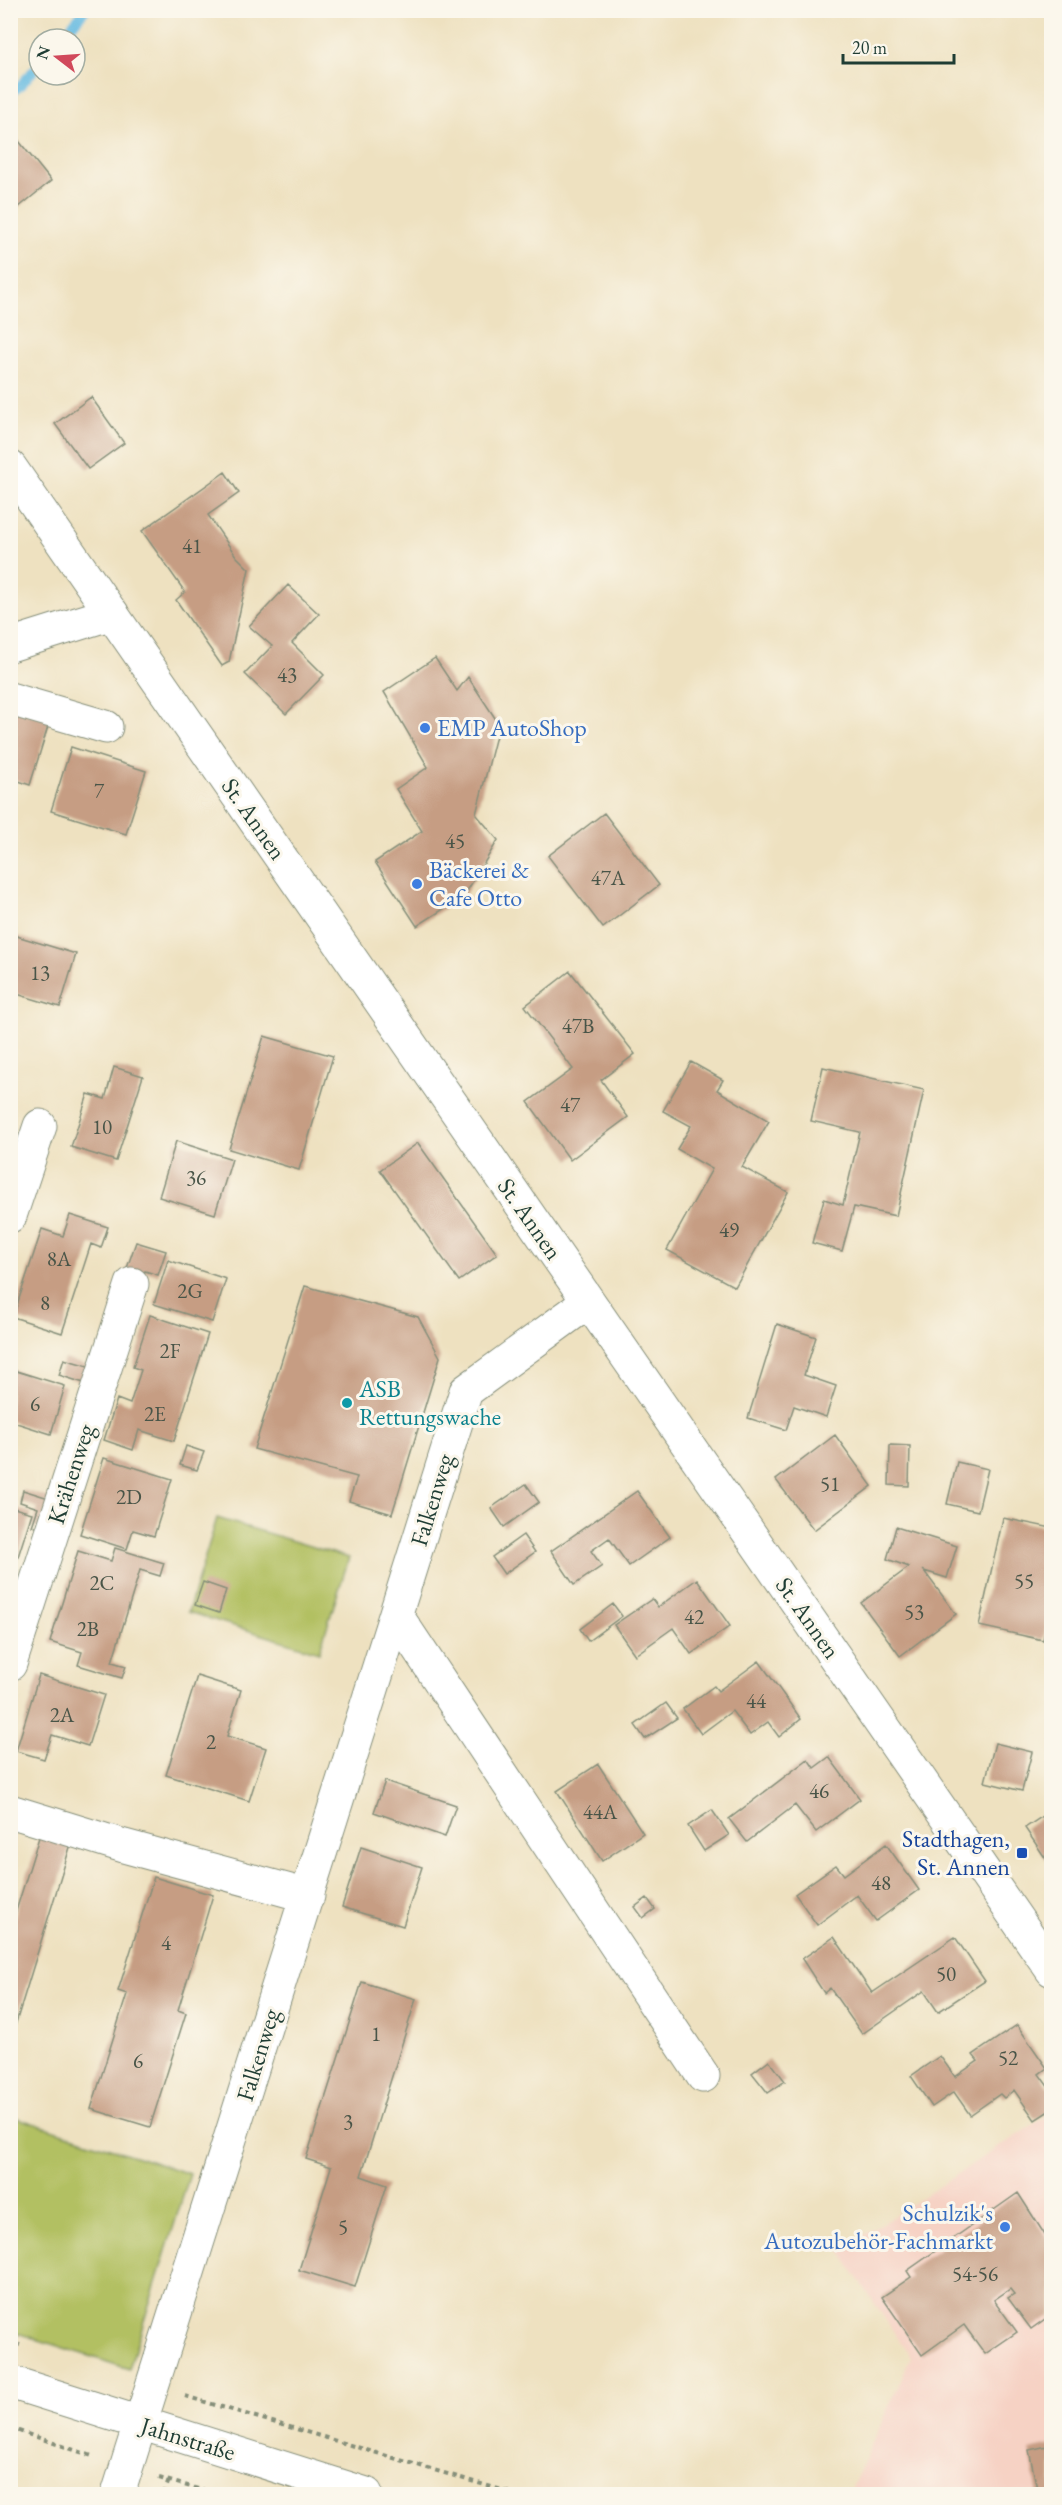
<svg xmlns="http://www.w3.org/2000/svg" width="1062" height="2505" viewBox="0 0 1062 2505" font-family="'EB Garamond',serif">
<style>
.built{fill:#f6d2c4}
.green{fill:#b2c062;stroke:#687e4b;stroke-width:1.5}
.lines{fill:none;stroke-linecap:round;stroke-linejoin:round}
.stream{stroke:#63b9e0;stroke-width:10}
.building{fill:#c69d83}
.minor-casing{stroke:#868f7a;stroke-width:35}
.secondary-casing{stroke:#868f7a;stroke-width:35}
.path{stroke:#868f7a;stroke-width:4;stroke-dasharray:4.5 4.5;stroke-linecap:butt}
.minor{stroke:#fff;stroke-width:33}
.secondary{stroke:#fff;stroke-width:33}
.shop-dot{fill:#3f7fe0;stroke:#fbf7ec;stroke-width:2}
.culture-dot{fill:#0f9aa8;stroke:#fbf7ec;stroke-width:2}
.transit-dot{fill:#1a4fb4;stroke:#fbf7ec;stroke-width:2}
.labels{text-anchor:middle;stroke-width:6;stroke-linejoin:round;paint-order:stroke}
.number-label{font-size:21px;fill:#495548}
.shop-label{font-size:24px;fill:#366cbe;stroke:#fbf7ec;text-anchor:start}
.street-label{font-size:24px;fill:#1f3d34;stroke:#fbf7ec}
.culture-label{font-size:24px;fill:#0d838f;stroke:#fbf7ec;text-anchor:start}
.transit-label{font-size:24px;fill:#164399;stroke:#fbf7ec;text-anchor:end}
</style>
<rect width="100%" height="100%" fill="#fbf7ec"/>
<filter id="ink" filterUnits="userSpaceOnUse"><feTurbulence type="fractalNoise" baseFrequency=".0167" numOctaves="2"/><feDisplacementMap in="SourceGraphic" scale="12" xChannelSelector="R" yChannelSelector="G"/><feConvolveMatrix kernelMatrix="1 2 1 2 8 2 1 2 1" color-interpolation-filters="sRGB"/></filter>
<filter id="wash" filterUnits="userSpaceOnUse"><feTurbulence type="fractalNoise" baseFrequency=".008" numOctaves="4" result="noise"/><feDisplacementMap in="SourceGraphic" scale="24" xChannelSelector="R" yChannelSelector="G"/><feGaussianBlur stdDeviation="1.35" result="paint"/><feColorMatrix in="noise" values="0 0 0 0 0 0 0 0 0 0 0 0 0 0 0 0 0 1.4 0 .05"/><feComposite in="paint" operator="in"/></filter>
<g filter="url(#wash)">
<rect width="100%" height="100%" fill="#eee1c0"/>
<!-- built -->
<path class="built" d="M1051 2113V2494H849L911 2358 840 2251Z"/>
<!-- green -->
<path class="green" d="M217 1518 349 1558 319 1652 188 1612Z
M11 2116 190 2174 129 2369 11 2331Z"/>
<g class="lines">
<!-- stream -->
<path class="stream" d="M60 39 85 10
M10 93 20 86 39 64"/>
</g>
<g id="blocks">
<!-- building -->
<path class="building" d="M10 130 51 181 19 207 10 197Z
M91 397 124 443 88 469 55 424Z
M225 472 239 493 208 515 236 556 249 569 229 662 222 666 176 600 185 592 142 531Z
M288 585 319 614 292 643 324 675 286 714 245 674 272 646 249 626Z
M435 658 457 691 468 677 499 724 476 814 498 840 464 896 417 926 375 862 422 831 396 789 428 767 384 692Z
M10 708 50 720 30 785 10 778Z
M71 747 146 771 126 834 51 811Z
M604 813 659 885 603 928 548 856Z
M10 934 76 954 60 1007 10 992Z
M570 971 635 1054 601 1080 628 1117 570 1160 528 1102 573 1069 525 1006Z
M264 1036 333 1056 299 1170 229 1149Z
M691 1062 723 1080 717 1090 769 1121 742 1167 788 1192 735 1287 667 1250 712 1169 677 1149 691 1126 663 1111Z
M114 1067 143 1076 116 1161 71 1147 88 1094 105 1099Z
M823 1067 924 1090 896 1216 854 1207 842 1251 812 1243 824 1199 843 1205 860 1132 811 1121Z
M176 1141 232 1159 215 1214 159 1197Z
M418 1143 497 1254 459 1281 380 1170Z
M70 1215 108 1227 101 1248 91 1244 62 1333 13 1317 42 1229 63 1236Z
M136 1242 166 1251 158 1275 145 1271 143 1276 126 1271Z
M168 1260 226 1279 212 1322 154 1304Z
M305 1286 418 1317 440 1357 392 1514 349 1501 357 1477 254 1449Z
M150 1315 208 1334 174 1441 139 1430 133 1450 104 1440 117 1399 130 1404 141 1370 133 1367Z
M777 1324 816 1337 804 1375 836 1386 826 1417 794 1406 786 1430 748 1418Z
M64 1359 95 1368 90 1385 59 1375Z
M10 1369 65 1386 51 1434 10 1421Z
M835 1435 872 1486 814 1530 776 1480Z
M890 1445 910 1446 909 1486 889 1485Z
M186 1446 204 1452 197 1470 180 1465Z
M104 1458 172 1479 154 1536 133 1530 127 1549 80 1534Z
M957 1462 988 1469 978 1511 947 1504Z
M526 1484 539 1502 504 1527 491 1508Z
M23 1490 52 1499 43 1529 32 1526 38 1508 20 1502Z
M637 1491 670 1537 629 1566 609 1538 591 1551 602 1566 574 1585 551 1551Z
M10 1507 32 1513 15 1566 10 1565Z
M1003 1518 1052 1528V1603L1043 1640 979 1626Z
M896 1527 957 1546 947 1578 924 1571 956 1614 900 1656 861 1603 909 1567 887 1559Z
M523 1535 535 1552 504 1574 492 1557Z
M115 1548 164 1563 160 1576 140 1570 112 1662 126 1666 122 1678 78 1665 82 1652 50 1642 78 1551 111 1561Z
M697 1579 730 1626 691 1654 673 1628 635 1655 614 1625 652 1599 658 1607Z
M203 1582 226 1590 219 1613 195 1605Z
M613 1604 622 1616 588 1641 580 1629Z
M759 1661 801 1719 779 1737 768 1722 750 1735 732 1711 701 1734 683 1709 714 1686 718 1691Z
M39 1675 104 1695 88 1746 52 1735 44 1759 16 1751Z
M197 1676 241 1690 227 1736 266 1748 249 1801 166 1775Z
M666 1703 677 1718 645 1739 635 1725Z
M995 1743 1032 1752 1022 1791 985 1782Z
M829 1757 860 1799 816 1832 795 1805 747 1842 729 1819 808 1759 814 1768Z
M598 1764 643 1833 602 1861 557 1791Z
M385 1781 456 1805 445 1837 374 1812Z
M712 1810 729 1835 704 1851 688 1826Z
M1052 1810V1868L1025 1828Z
M40 1834 71 1844 11 2039 10 1930Z
M886 1844 919 1890 876 1921 857 1895 817 1925 795 1894 836 1865 844 1875Z
M361 1847 422 1867 403 1926 342 1907Z
M154 1877 213 1895 178 2010 186 2013 150 2127 91 2109 127 1994 118 1991Z
M647 1898 655 1909 643 1918 635 1907Z
M834 1937 872 1993 955 1937 985 1981 938 2012 924 1991 862 2034 830 1988 824 1993 802 1959Z
M362 1982 416 1999 361 2176 387 2185 355 2287 299 2270 331 2167 306 2159Z
M1017 2025 1047 2068 1039 2074 1052 2092V2109L1035 2120 1014 2090 1004 2098 1000 2094 970 2115 954 2092 932 2107 911 2076 940 2056 955 2077 978 2061 973 2055Z
M769 2060 785 2081 768 2093 752 2073Z
M1018 2193 1052 2246V2314L1031 2329 1008 2298 1014 2294 1010 2289 994 2300 1017 2332 985 2354 964 2325 922 2355 882 2297 911 2277 907 2271Z
M1052 2445V2494H1038L1029 2450Z"/>
</g>
</g>
<g filter="url(#ink)">
<use href="#blocks" fill-opacity="0" stroke="#868f7a" stroke-width="1.5"/>
<g class="lines">
<!-- minor casing -->
<g class="minor-casing">
<path id="minor" d="M10 645 112 613
M10 699 106 727
M10 1216 40 1126
M396 1615 703 2076
M10 1664 132 1284
M10 1811 124 1846 308 1896
M118 2494 466 1391 588 1302"/>
</g>
<!-- secondary casing -->
<g class="secondary-casing">
<path id="secondary" d="M10 467 1052 1970
M10 2382 366 2494"/>
</g>
<!-- path -->
<path class="path" d="M10 2342 20 2345
M185 2396 515 2494
M10 2428 92 2456
M159 2478 216 2494
M164 2494 169 2480"/>
<!-- minor -->
<use href="#minor" class="minor"/>
<!-- secondary -->
<use href="#secondary" class="secondary"/>
</g>
</g>
<!-- markers -->
<g class="shop-dot">
<circle cx="425" cy="728" r="6"/>
<circle cx="417" cy="884" r="6"/>
<circle cx="1005" cy="2227" r="6"/>
</g>
<circle class="culture-dot" cx="347" cy="1403" r="6"/>
<rect class="transit-dot" x="1016" y="1847" width="12" height="12" rx="3"/>
<g class="labels">
<!-- number labels -->
<g class="number-label">
<text x="192" y="553">41</text>
<text x="287" y="682">43</text>
<text x="99" y="798">7</text>
<text x="455" y="848">45</text>
<text x="608" y="885">47A</text>
<text x="40" y="980">13</text>
<text x="578" y="1033">47B</text>
<text x="570" y="1112">47</text>
<text x="102" y="1134">10</text>
<text x="196" y="1185">36</text>
<text x="729" y="1237">49</text>
<text x="59" y="1266">8A</text>
<text x="190" y="1298">2G</text>
<text x="45" y="1310">8</text>
<text x="170" y="1358">2F</text>
<text x="35" y="1411">6</text>
<text x="155" y="1421">2E</text>
<text x="830" y="1491">51</text>
<text x="129" y="1504">2D</text>
<text x="1024" y="1588">55</text>
<text x="102" y="1590">2C</text>
<text x="914" y="1619">53</text>
<text x="694" y="1624">42</text>
<text x="88" y="1636">2B</text>
<text x="756" y="1708">44</text>
<text x="62" y="1722">2A</text>
<text x="211" y="1749">2</text>
<text x="819" y="1798">46</text>
<text x="600" y="1819">44A</text>
<text x="881" y="1890">48</text>
<text x="166" y="1950">4</text>
<text x="946" y="1981">50</text>
<text x="376" y="2041">1</text>
<text x="1008" y="2065">52</text>
<text x="138" y="2068">6</text>
<text x="348" y="2129">3</text>
<text x="343" y="2234">5</text>
<text x="975" y="2281">54-56</text>
</g>
<!-- shop labels -->
<g class="shop-label">
<text x="437" y="736">EMP AutoShop</text>
<text x="429" y="878">Bäckerei &amp;<tspan x="429" dy="28">Cafe Otto</tspan></text>
<text x="993" y="2221" text-anchor="end">Schulzik's<tspan x="993" dy="28">Autozubehör-Fachmarkt</tspan></text>
</g>
<!-- street labels -->
<g class="street-label">
<text transform="translate(254 819) rotate(55)" y="8">St. Annen</text>
<text transform="translate(530 1219) rotate(55)" y="8">St. Annen</text>
<text transform="translate(71 1474) rotate(-72)" y="8">Krähenweg</text>
<text transform="translate(432 1500) rotate(-73)" y="8">Falkenweg</text>
<text transform="translate(808 1618) rotate(55)" y="8">St. Annen</text>
<text transform="translate(258 2055) rotate(-73)" y="8">Falkenweg</text>
<text transform="translate(188 2439) rotate(17)" y="8">Jahnstraße</text>
</g>
<!-- culture labels -->
<g class="culture-label">
<text x="359" y="1397">ASB<tspan x="359" dy="28">Rettungswache</tspan></text>
</g>
<!-- transit labels -->
<g class="transit-label">
<text x="1010" y="1847">Stadthagen,<tspan x="1010" dy="28">St. Annen</tspan></text>
</g>
</g>
<!-- margin -->
<rect width="1062" height="2505" fill="none" stroke="#fbf7ec" stroke-width="36"/>
<!-- north arrow -->
<g transform="translate(57 57) rotate(287)"><circle r="28" fill="#fbf7ec" stroke="#a3ada2" stroke-width="1.5"/>
<path d="M0-4.5L10 22L0 15L-10 22Z" fill="#d1495b"/>
<text y="-9" font-size="16" font-weight="bold" text-anchor="middle" fill="#1f3d34">N</text>
</g>
<!-- scale -->
<path d="M843 54v9h111v-9" fill="none" stroke="#1f3d34" stroke-width="3"/>
<text x="852" y="54" font-size="18" fill="#1f3d34" stroke="#fbf7ec" stroke-width="4.5" paint-order="stroke">20 m</text>
</svg>
